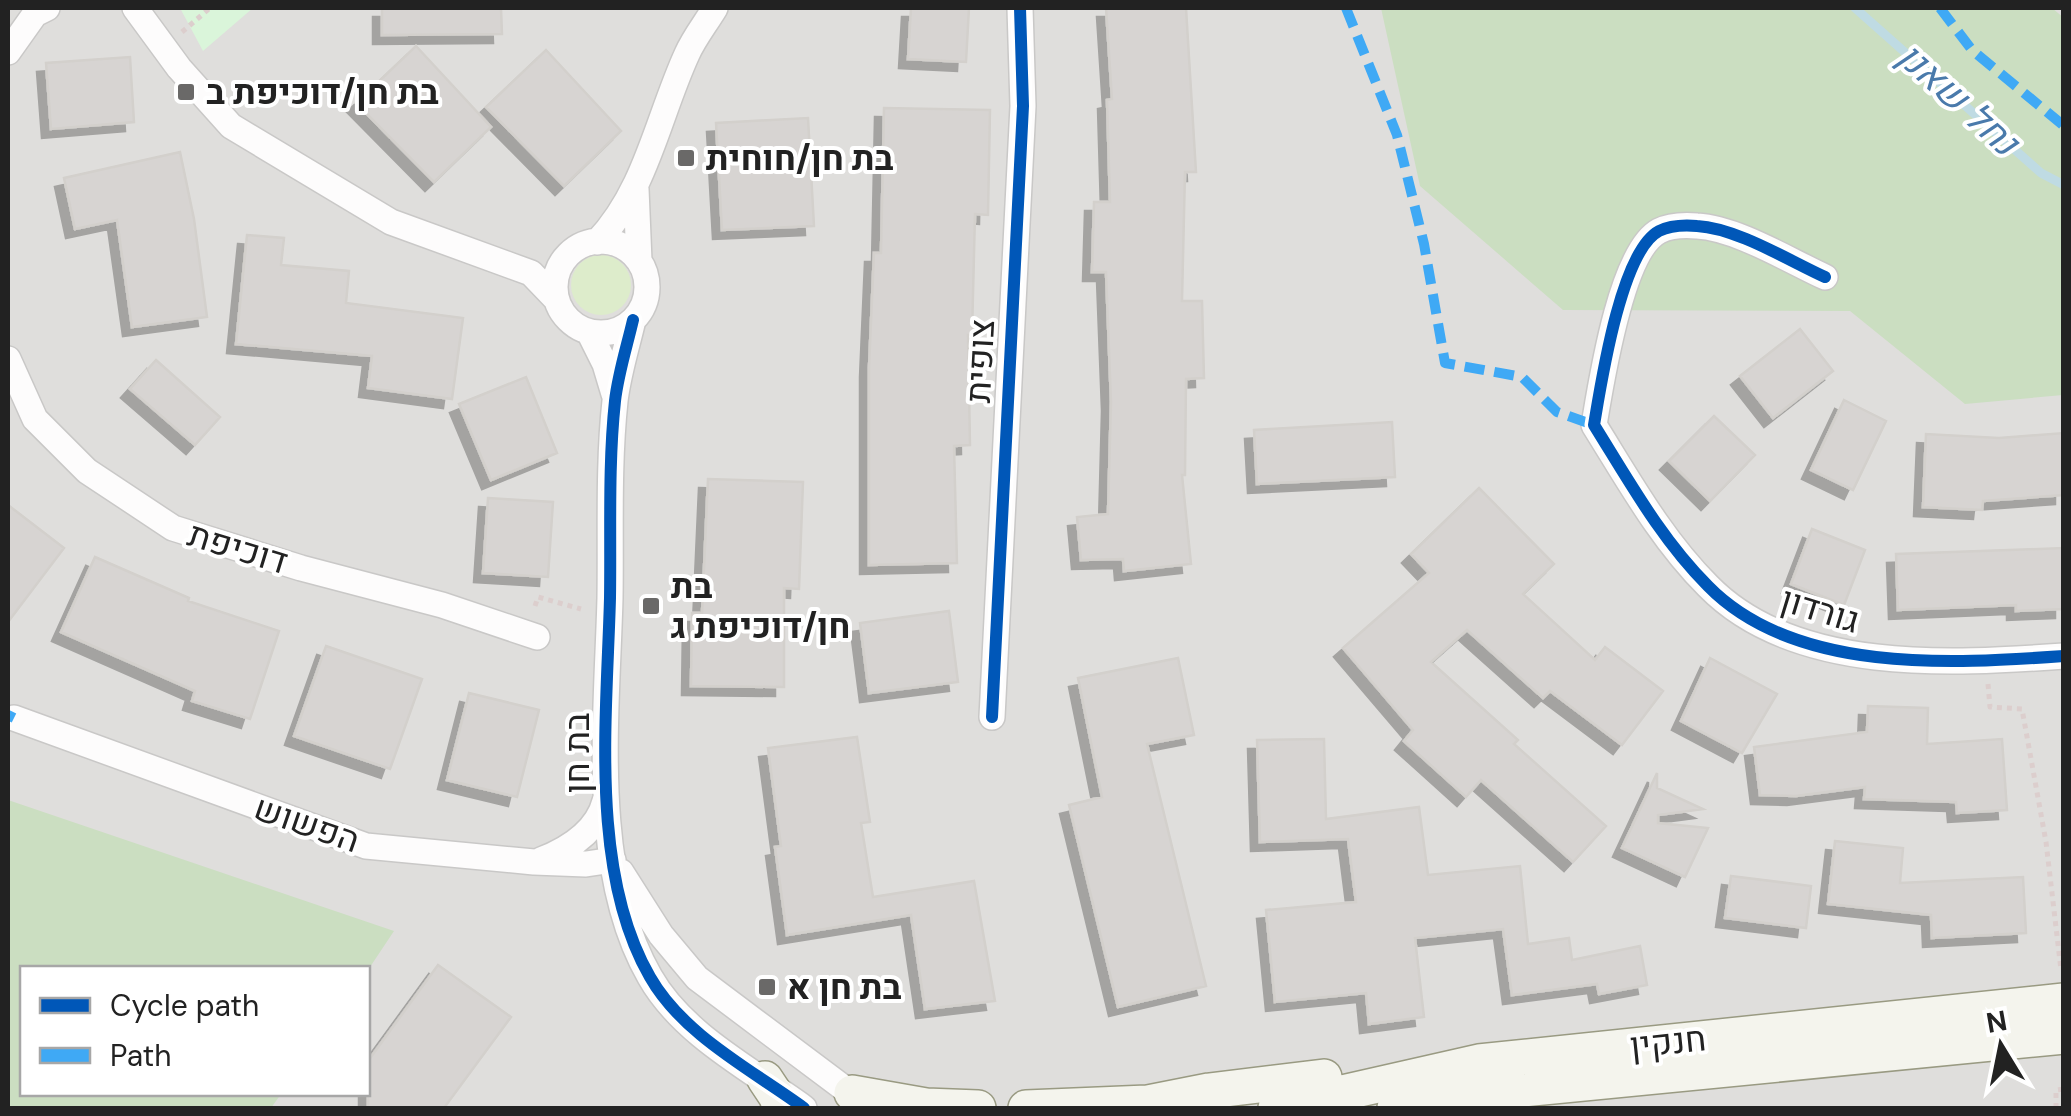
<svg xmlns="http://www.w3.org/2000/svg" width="2071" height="1116" viewBox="0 0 2071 1116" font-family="'DM Sans',Heebo,sans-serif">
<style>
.residential{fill:#dfdedc;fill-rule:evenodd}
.grass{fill:#ddeccb}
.forest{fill:#cbdec1}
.park{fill:#daf5da}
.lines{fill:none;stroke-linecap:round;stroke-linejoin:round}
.stream{stroke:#bfdbe3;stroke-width:9}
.building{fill:#d7d4d2;stroke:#d3d0cc;stroke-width:2.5;filter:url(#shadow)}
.minor-casing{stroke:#c9c8c7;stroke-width:28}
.secondary-casing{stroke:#999a82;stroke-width:38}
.path{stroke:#dccecd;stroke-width:5;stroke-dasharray:5 5;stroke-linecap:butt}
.minor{stroke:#fdfcfc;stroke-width:25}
.secondary{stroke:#f4f4ed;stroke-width:35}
.quiet{stroke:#3fa9f5;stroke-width:10;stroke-dasharray:20 10;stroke-linecap:butt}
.cycleway-casing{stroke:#fff;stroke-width:19}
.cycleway{stroke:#0057b8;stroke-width:12}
.poi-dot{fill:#6a6968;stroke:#fff;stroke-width:4}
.labels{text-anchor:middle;stroke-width:8;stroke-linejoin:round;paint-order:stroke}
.poi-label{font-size:35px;font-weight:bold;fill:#222;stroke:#fff;text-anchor:start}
.street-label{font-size:35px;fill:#222;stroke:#fff}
.water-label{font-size:38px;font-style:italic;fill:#4a7aab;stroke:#fff}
</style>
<defs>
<filter id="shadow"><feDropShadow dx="-9" dy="9" stdDeviation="0" flood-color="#0004"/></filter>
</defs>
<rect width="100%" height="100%" fill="#f0eeeb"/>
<!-- residential -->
<path class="residential" d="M8 8H2063V1108H8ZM22 968H368V1094H22Z"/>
<!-- grass -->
<path class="grass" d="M571 285a30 30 0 1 1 60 0a30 30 0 1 1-60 0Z"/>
<!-- forest -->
<path class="forest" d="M1381 8H2052L2064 18 2063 395 1965 404 1850 311 1563 310 1420 186Z
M8 800 394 931 368 970 22 968V1094H281L271 1108H8Z"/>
<!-- park -->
<path class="park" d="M180 8H253L203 51Z"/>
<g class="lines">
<!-- stream -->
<path class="stream" d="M1855 8 2041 173 2064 185"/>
</g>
<!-- building -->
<path class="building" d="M382 8H501L502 34 382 35Z
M911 8H969L966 62 908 59Z
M1106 8H1186L1196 172H1185L1182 301H1202L1204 378 1186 379 1185 475H1182L1191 564 1124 571 1123 559 1081 560 1077 517 1108 514 1111 402 1106 272H1092L1094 202H1110L1107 100 1112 99Z
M416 46 491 127 434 182 356 103Z
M546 50 621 131 564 186 486 107Z
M130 57 134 122 51 129 46 63Z
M884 108 990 110 988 215 975 214 972 335H968L970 445 954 446 957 563 869 565V368L874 253H881Z
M808 118 814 226 722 230 716 123Z
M180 152 194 219 207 317 132 327 117 220 75 229 64 178Z
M247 235 284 238 281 265 349 271 346 303 463 318 452 399 368 388 372 356 236 344Z
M1800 329 1833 371 1773 418 1740 376Z
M156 360 220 417 195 445 130 389Z
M526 377 557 453 491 480 459 404Z
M1844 400 1886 421 1853 490 1811 470Z
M1714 416 1755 455 1710 501 1669 461Z
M1392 422 1395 477 1257 484 1254 430Z
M2064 433V495L1983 501 1982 510 1923 507 1926 434 1999 438Z
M708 479 803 482 799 589 784 588V687L691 686 692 613H702Z
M1479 488 1554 564 1523 594 1595 660 1605 647 1663 691 1622 745 1550 691 1543 698 1467 630 1431 662 1518 740 1514 744 1606 826 1573 862 1481 780 1466 797 1404 741 1413 730 1343 648 1429 573 1411 554Z
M488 498 553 502 548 577 483 573Z
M8 505 64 548 8 622Z
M1812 529 1865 550 1844 605 1791 584Z
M2064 548V609L2016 611V605L1898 610 1896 554Z
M95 557 189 598 188 601 279 631 250 719 192 701 195 691 61 632Z
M949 611 958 682 869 693 860 623Z
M326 646 422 679 390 769 294 736Z
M1178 658 1194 735 1147 744 1206 986 1118 1007 1069 805 1102 797 1078 678Z
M1710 658 1777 694 1742 753 1681 721Z
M469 693 539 710 517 797 447 780Z
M1868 706 1928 708 1927 744 2002 739 2007 810 1957 813 1956 802 1864 799 1865 787 1796 796 1760 795 1754 747 1867 732Z
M857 737 870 822 861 823 873 897 974 881 995 1001 925 1009 911 915 787 935 775 847 781 846 768 748Z
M1324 739 1326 819 1419 807 1428 875 1520 866 1528 944 1569 938 1572 960 1640 946 1647 985 1599 994 1597 984 1512 995 1503 929 1415 938 1424 1017 1369 1024 1366 993 1275 1002 1266 910 1356 902 1348 839 1260 842 1257 740Z
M1657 773V788L1703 809 1658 815V823L1708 828 1685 877 1622 848Z
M1835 841 1903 848 1900 883 2023 877 2026 933 1932 938 1931 915 1828 904Z
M1731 876 1811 886 1806 928 1725 918Z
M438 965 511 1017 444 1108H368V1061Z"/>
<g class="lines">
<!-- minor casing -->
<g class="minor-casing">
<path id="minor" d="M135 8 179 68 231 126 391 222 531 273 556 299
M8 52 35 14 47 8
M636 189 639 261
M555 287a46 46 0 1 1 92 0a46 46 0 1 1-92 0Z
M597 242C646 191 658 117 687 54 694 38 706 23 715 8
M1825 277C1788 260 1736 228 1697 226 1685 225 1669 226 1659 231 1621 251 1601 383 1594 425 1629 481 1661 539 1708 586 1794 674 1951 664 2064 656
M633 320C627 346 618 374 615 401 608 466 611 533 610 598 607 715 589 872 650 977 683 1035 752 1070 804 1108
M589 332 605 364 614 394
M8 359 35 419 87 471 173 528 301 568 442 605 537 637
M992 717 1023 106 1020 8
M14 718 366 846 534 862 586 864 613 860
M541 860C569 849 597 832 605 801
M621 872 661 935 697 978 865 1104"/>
</g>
<!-- secondary casing -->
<g class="secondary-casing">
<path id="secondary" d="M765 1079 777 1097 780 1108
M852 1093 926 1106 978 1108
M1026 1108 1147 1103
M1123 1108 1209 1091 1324 1077
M1276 1108 1479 1062 2064 1001
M1395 1108 1503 1091 2064 1036"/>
</g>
<!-- path -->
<path class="path" d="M182 32 210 8
M535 606 538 597 581 609
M1988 684 1990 707 2022 709 2046 842 2061 970
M2056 1108V1090L2064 1089"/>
<!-- minor -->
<use href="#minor" class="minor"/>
<!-- secondary -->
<use href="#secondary" class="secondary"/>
<!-- quiet -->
<path class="quiet" d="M1346 8 1397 135 1424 244 1445 363 1522 377 1557 412 1594 425
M1940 8 1972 50 2064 126
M8 715 14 718"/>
<!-- cycleway casing -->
<g class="cycleway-casing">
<path id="cycleway" d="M1825 277C1788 260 1736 228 1697 226 1685 225 1669 226 1659 231 1621 251 1601 383 1594 425 1629 481 1661 539 1708 586 1794 674 1951 664 2064 656
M633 320C627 346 618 374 615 401 608 466 611 533 610 598 607 715 589 872 650 977 683 1035 752 1070 804 1108
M992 717 1023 106 1020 8"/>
</g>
<!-- cycleway -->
<use href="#cycleway" class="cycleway"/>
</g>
<!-- markers -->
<g class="poi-dot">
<rect x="176" y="82" width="20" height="20" rx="5"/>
<rect x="676" y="148" width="20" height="20" rx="5"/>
<rect x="641" y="596" width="20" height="20" rx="5"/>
<rect x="757" y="977" width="20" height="20" rx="5"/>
</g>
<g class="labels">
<!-- poi labels -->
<g class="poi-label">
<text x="206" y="104">בת חן/דוכיפת ב</text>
<text x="706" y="170">בת חן/חוחית</text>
<text x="671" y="598">בת<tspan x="671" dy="40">חן/דוכיפת ג</tspan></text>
<text x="787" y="999">בת חן א</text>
</g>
<!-- street labels -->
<g class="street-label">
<text transform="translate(980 361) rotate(-87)" y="12">צופית</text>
<text transform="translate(238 548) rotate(17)" y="12">דוכיפת</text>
<text transform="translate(1820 610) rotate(17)" y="12">גורדון</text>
<text transform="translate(577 753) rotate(-90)" y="12">בת חן</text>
<text transform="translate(307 824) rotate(19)" y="12">הפשוש</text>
<text transform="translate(1668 1042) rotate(-6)" y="12">חנקין</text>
</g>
<!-- water labels -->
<g class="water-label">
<text transform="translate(1958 99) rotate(42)" y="13">נחל שאנן</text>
</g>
</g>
<!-- border -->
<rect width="2071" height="1116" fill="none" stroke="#222222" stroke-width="20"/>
<!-- legend -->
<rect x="20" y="966" width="350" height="130" fill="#ffffff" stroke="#a7a7a7" stroke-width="2.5"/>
<rect x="40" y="998" width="50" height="15" fill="#0057b8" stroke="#a7a7a7" stroke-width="2.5"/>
<text x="110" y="1016" font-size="30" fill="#222222">Cycle path</text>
<rect x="40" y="1048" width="50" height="15" fill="#3fa9f5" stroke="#a7a7a7" stroke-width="2.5"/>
<text x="110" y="1066" font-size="30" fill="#222222">Path</text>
<!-- north arrow -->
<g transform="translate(2001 1046) rotate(350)" stroke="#ffffff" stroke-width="8" paint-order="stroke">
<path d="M0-8L18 38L0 25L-18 38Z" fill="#222222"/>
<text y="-15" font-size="28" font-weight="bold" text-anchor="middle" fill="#222222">N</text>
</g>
</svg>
